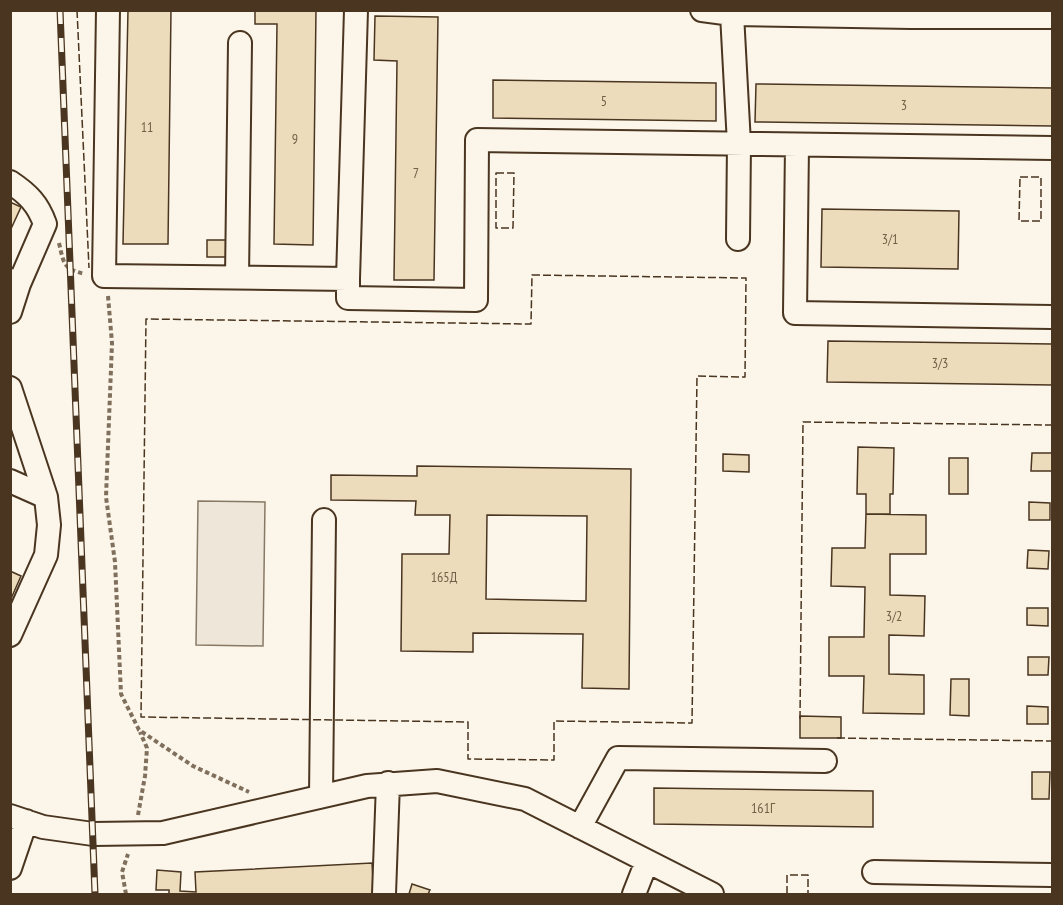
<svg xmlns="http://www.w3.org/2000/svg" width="1063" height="905" viewBox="0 0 1063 905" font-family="'PT Sans Narrow',sans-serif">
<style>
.green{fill:#ede6d9;stroke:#887966;stroke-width:1.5}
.building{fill:#ecdcbc;stroke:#4a3520;stroke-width:1.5;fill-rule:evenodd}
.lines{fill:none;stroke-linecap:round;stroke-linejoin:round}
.minor-casing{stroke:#4a3520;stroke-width:26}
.path{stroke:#7f6f5c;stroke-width:4;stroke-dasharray:4.5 3;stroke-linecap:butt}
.minor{stroke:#fbf6e9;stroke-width:22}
.rail-casing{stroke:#4a3520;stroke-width:7}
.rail{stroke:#fbf6e9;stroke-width:4.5;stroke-dasharray:14;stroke-linecap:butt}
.fence{stroke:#4a3520;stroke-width:1.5;stroke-dasharray:8 3;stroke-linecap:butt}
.labels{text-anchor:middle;stroke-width:4.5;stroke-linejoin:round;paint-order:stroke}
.number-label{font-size:14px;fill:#725f47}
</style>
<rect width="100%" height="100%" fill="#fbf6e9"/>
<!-- green -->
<path class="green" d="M198 501 265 502 263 646 196 645Z"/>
<!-- building -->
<path class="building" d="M128 10H171L168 244H123Z
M255 10H316L313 245 274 244 277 24H255Z
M375 16 438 17 434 280H394L397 61 374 60Z
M493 80 716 83V121L493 118Z
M756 84 1052 88V126L755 122Z
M10 202 21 207 10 231Z
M822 209 959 211 958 269 821 267Z
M207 240H226V257H207Z
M828 341 1052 344V385L827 382Z
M858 447 894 448 893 494H890V514H866V494H857Z
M1032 453H1052V471H1031Z
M723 454 749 455V472L723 471Z
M949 458H968V494H949Z
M417 466 631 469 629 689 582 688 583 634 473 633V652L401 651 402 554H449L450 515H415L416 501 331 500V475L417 476ZM487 515 587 516 586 601 486 599Z
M1029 502 1050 503V520H1029Z
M866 514 926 515V554H890V595L925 596 924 636 889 635V674L924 675V714L863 713 864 676H829V637H864L865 587 831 586 832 548H865Z
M1028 550 1049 551 1048 569 1027 568Z
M10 571 21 576 10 601Z
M1027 608H1048V626L1027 625Z
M1028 657H1049L1048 675H1028Z
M951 679H969V716L950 715Z
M1027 706 1048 707V724H1027Z
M800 716 841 717V738H800Z
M1032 772H1050L1049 799H1032Z
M654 788 873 791V827L654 824Z
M372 863 374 894H169V890H156L157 870 181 872 180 891 196 892 195 872Z
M412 884 430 890 428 894H409Z"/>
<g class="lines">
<!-- minor casing -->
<g class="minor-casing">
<path id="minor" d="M108 10 104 276 348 279 356 10
M702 10 732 14 911 17H1052
M732 14 739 144 738 239
M797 145 795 313 1052 317
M10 182C28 194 38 204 45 224L19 284 10 280
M237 277 240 43
M348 279V298L476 300 477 140 1052 148
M10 312 19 284
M10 388 46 497 49 525 46 555 10 635
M10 481 46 497
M321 796 324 520
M10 816 43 827 93 834 163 833 367 786 437 781 525 799 712 894
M580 827 618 758 825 761
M10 868 26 821
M874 872 1052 875
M384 894 388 783
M634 894 647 861"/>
</g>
<!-- path -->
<path class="path" d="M59 243C64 264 63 269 85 274
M108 296 112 343 106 497 115 562 121 694 139 730 193 766 249 792
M138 815 145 776 147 748 140 732
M126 894 122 872 128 854"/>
<!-- minor -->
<use href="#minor" class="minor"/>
<!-- rail casing -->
<g class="rail-casing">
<path id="rail" d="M60 10 95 894"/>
</g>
<!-- rail -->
<use href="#rail" class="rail"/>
<!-- fence -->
<path class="fence" d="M77 10 89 268
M496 173H514L513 228H496Z
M1020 177H1041V221H1019Z
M532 275 746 278 745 377 697 376 692 723 554 721V760L468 759V722L141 717 146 319 531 324Z
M800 719 803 422 1052 425
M837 738 1052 741
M787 894V875H808V894"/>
</g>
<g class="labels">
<!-- number labels -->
<g class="number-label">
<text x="604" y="106">5</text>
<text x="904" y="110">3</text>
<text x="147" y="132">11</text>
<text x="295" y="144">9</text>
<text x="416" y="178">7</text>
<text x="890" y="244">3/1</text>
<text x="940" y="368">3/3</text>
<text x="444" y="582">165Д</text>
<text x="894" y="621">3/2</text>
<text x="763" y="813">161Г</text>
</g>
</g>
<!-- border -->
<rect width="1063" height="905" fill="none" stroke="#4a3520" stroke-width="24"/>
</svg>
